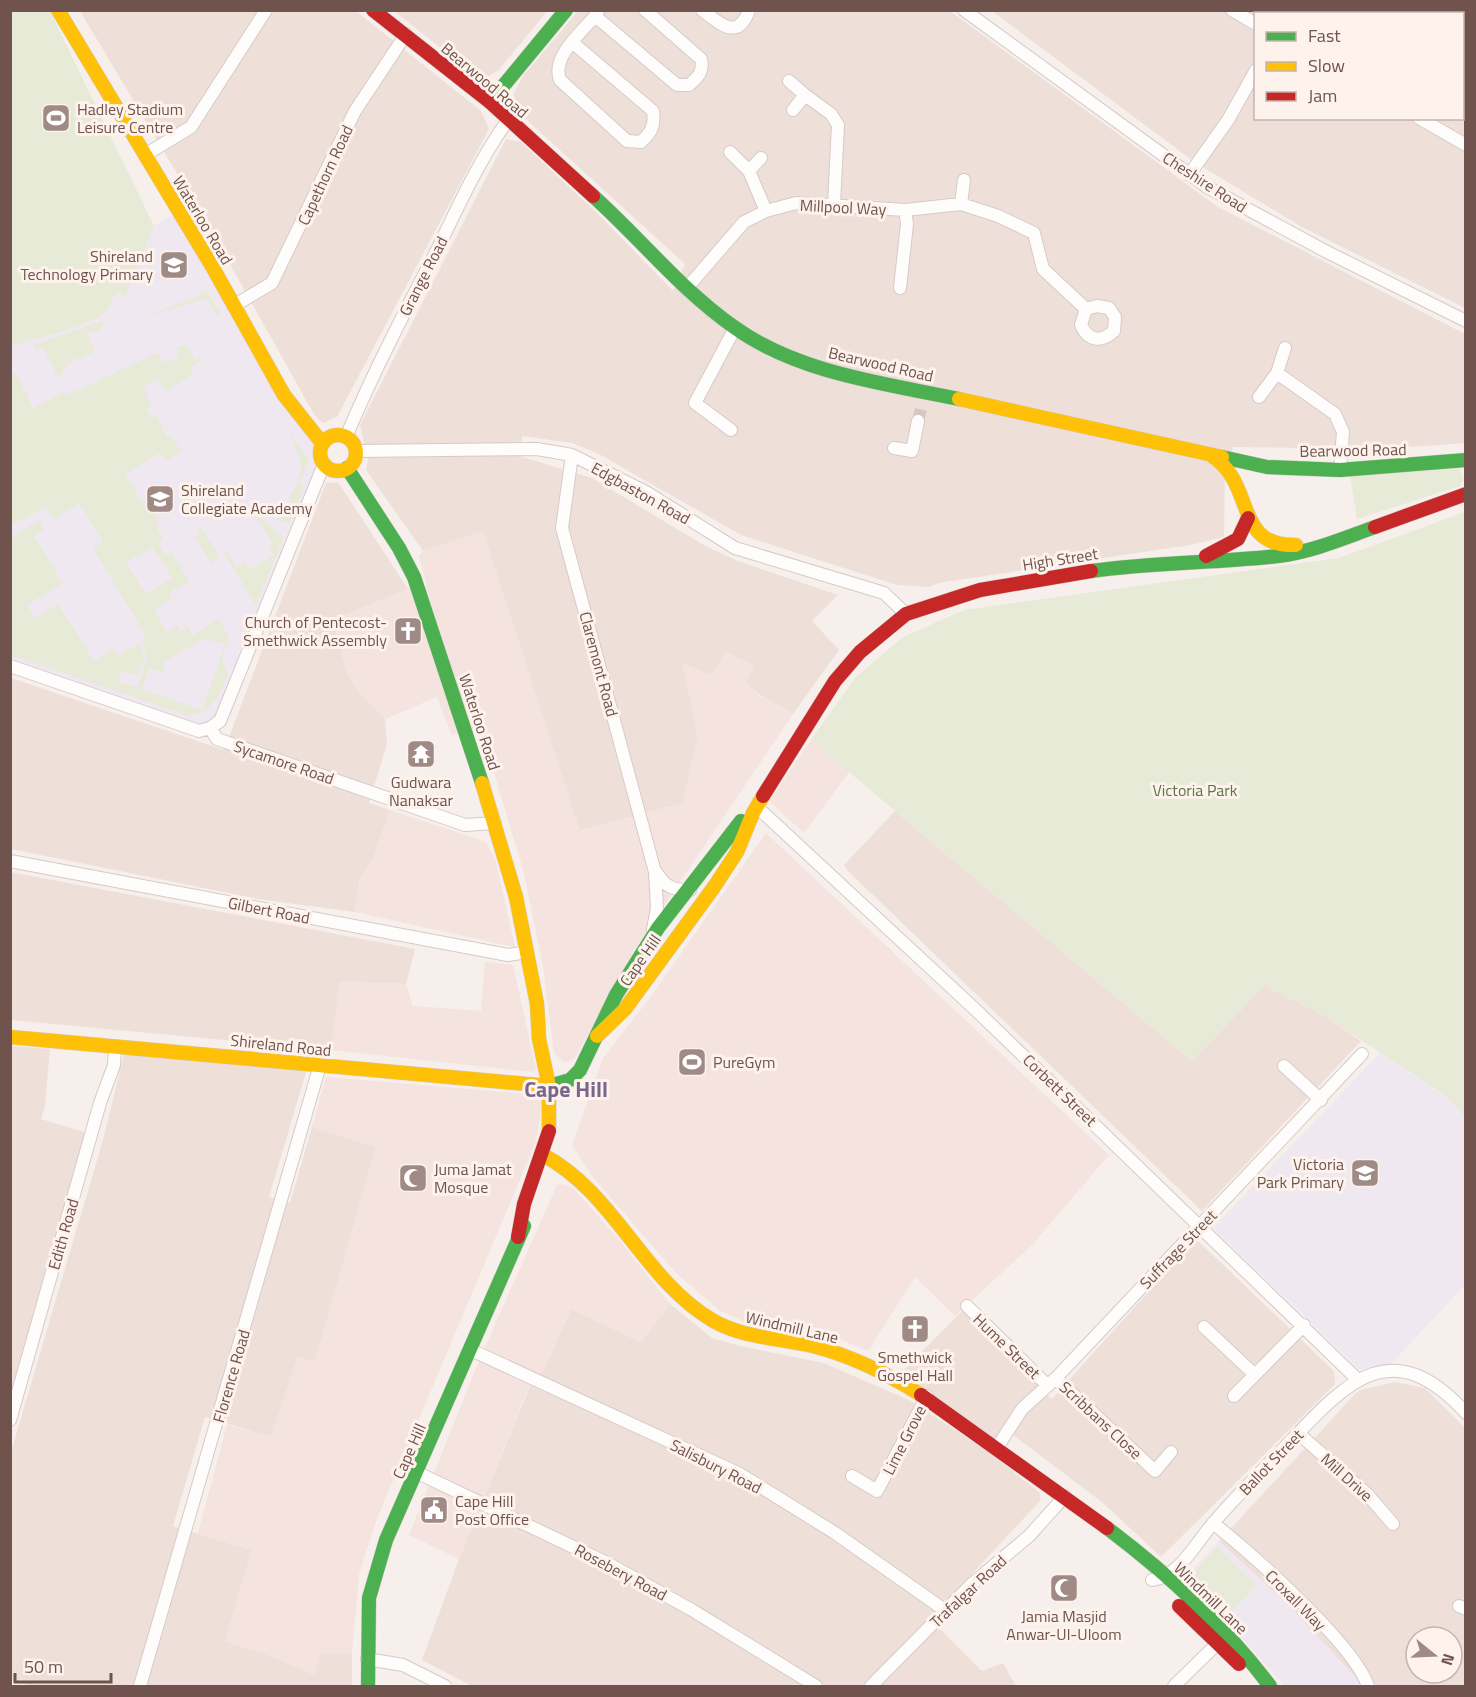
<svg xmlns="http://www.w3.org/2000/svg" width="1476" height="1697" viewBox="0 0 1476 1697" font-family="'Titillium Web',sans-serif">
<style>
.residential{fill:#eee0d9;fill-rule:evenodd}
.commercial{fill:#f5e3df}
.education{fill:#f0e8f1}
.green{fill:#e7ead7;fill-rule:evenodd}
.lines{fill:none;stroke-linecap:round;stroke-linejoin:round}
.street-tunnel{stroke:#d5c8c4;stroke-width:12;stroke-dasharray:12 6;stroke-linecap:butt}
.street-casing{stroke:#d4cbc8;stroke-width:14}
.fast-casing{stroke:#d5cbc8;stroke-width:15}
.slow-casing{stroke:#d5cbc8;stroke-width:15}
.jam-casing{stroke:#d5cbc8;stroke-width:15}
.street{stroke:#fefdfc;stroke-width:12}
.fast{stroke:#4caf50;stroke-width:14}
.slow{stroke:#ffc107;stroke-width:14}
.jam{stroke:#c62828;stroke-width:14}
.labels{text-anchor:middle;stroke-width:6;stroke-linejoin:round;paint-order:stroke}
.street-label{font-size:16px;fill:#71534e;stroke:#fdf3ec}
.poi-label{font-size:16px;fill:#71534e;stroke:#fdf3ec;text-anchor:start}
.park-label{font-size:16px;fill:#5e7547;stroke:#fdf3ec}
.district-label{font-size:22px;font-weight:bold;fill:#78668c;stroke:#fdf3ec}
</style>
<rect width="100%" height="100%" fill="#f6efeb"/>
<!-- residential -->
<path class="residential" d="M80 11H356L481 111 489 129 337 417 323 423 315 416 213 234Z
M394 11H547L499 70 485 78H479Z
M578 11H950L1218 207 1465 334V443L1382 449 1233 447 1225 474 1224 537 1190 545 938 583 930 587 897 585 741 535 597 453 572 443 522 436V457L592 478 707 547 738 561 838 595 812 621 839 650 793 714 760 695 745 683 754 666 726 652 711 675 683 664 698 737 683 803 579 831 483 531 423 551 366 470 368 460 360 425 506 139 521 142 597 213 673 291 685 264 528 121 515 106 514 93 523 76Z
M992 11H1465V308L1300 226 1196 163ZM1256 14H1462V118H1256Z
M338 482 408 589 333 620 346 670 359 692 385 719 387 744 369 803 390 810 372 861 360 878 355 912 258 899 11 849V678L224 750 326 483Z
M895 811 1192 1061 1264 986 1325 1016 1361 1041 1202 1211 848 871 844 865Z
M10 872 232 914 415 949 406 984 340 982 331 1050 11 1020Z
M11 1046 50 1049 45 1106 41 1119 87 1133 11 1395Z
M124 1054 307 1069 269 1197 290 1203 312 1127 376 1147 315 1362 298 1357 271 1437 205 1417 173 1526 252 1550 225 1641 266 1654 314 1674 319 1654H352V1686H31L11 1680 10 1455 103 1140Z
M1196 1239 1334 1371 1335 1384 1161 1557 1103 1503 1016 1437 1007 1432 998 1446 897 1381 906 1368 967 1306 1047 1385 1042 1391 1052 1399Z
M670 1304 712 1338 740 1346 824 1363 911 1401 987 1451 1040 1493V1501L930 1619 982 1671 1003 1663 1016 1686H472L422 1660 459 1559 534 1376 544 1370 571 1309 641 1342Z
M1395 1382 1425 1388 1465 1428V1686H1287L1188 1575 1355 1394 1360 1390ZM1416 1637H1452V1673H1416Z"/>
<!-- commercial -->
<path class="commercial" d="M483 531 580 831 683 803 698 737 683 663 711 675 726 652 754 666 745 683 760 696 793 714 635 949 575 1058 565 1063 554 1053 543 967 524 873 482 732 451 734 437 697 385 719 359 692 346 670 333 620 408 589 427 586 419 556 423 551Z
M811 740 849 772 804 833 769 801Z
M390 810 486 842 495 858 515 947 355 912 360 878 372 861Z
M766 833 1109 1155 1033 1244 955 1316 915 1277 868 1351 830 1335 751 1325 719 1310 675 1272 593 1177 572 1145 603 1058 649 999Z
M485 962 513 965 536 1069 533 1072 331 1050 340 982 406 984 413 1006 481 1011Z
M326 1077 541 1095 543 1103 535 1144 376 1521 359 1575 352 1654H320L314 1675 266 1654 225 1641 252 1550 198 1533 227 1425 271 1436 298 1357 315 1362 376 1147 312 1127Z
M564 1184 575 1190 615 1235 670 1304 641 1342 571 1309 544 1370 533 1376 459 1559 409 1535 481 1356 557 1185Z"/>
<!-- education -->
<path class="education" d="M178 211 320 452 322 460 244 660 210 728 11 666V346L71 329 101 316 107 311 116 293 126 296 154 226Z
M1380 1053 1446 1097 1465 1118V1285L1390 1365 1360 1370 1213 1228Z
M1219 1541 1286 1603 1364 1686H1284L1245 1641 1183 1580Z"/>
<!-- green -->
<path class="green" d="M11 11H50L154 226 126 296 116 293 107 311 101 316 71 329 11 346Z
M206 290 222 316 217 315 207 299 136 319 196 297Z
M104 320 101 330 86 332 95 352 79 359 74 358 75 361 67 364 69 368 63 371 61 377 58 378 43 348 35 351 34 345Z
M186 344 195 360 200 357 202 360 191 367 194 374 165 391 159 379 143 387 152 406 146 408 151 418 157 416 167 438 172 436 181 452 166 461 160 453 125 474 145 507 149 505 160 524 156 526 163 539 158 543 165 555 171 552 189 581 169 593 172 599 154 609 167 632 177 626 181 632 186 629 182 623 185 622 193 635 219 619 229 637 222 660 228 674C220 694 213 712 189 716L10 655 11 542 14 539 12 536 40 520 44 529 34 536 63 583 27 605 35 618 58 604 94 661 114 649 119 656 140 643 144 660 138 676 122 671 118 682 137 687 147 660 142 641 145 634 93 549 103 542 79 503 53 519 47 507 11 525V374L16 373 33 408 64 392 66 396 112 374 115 375 116 372 158 353 164 363 179 357 176 348ZM152 547 172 578 146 594 126 563ZM204 639 225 644 202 710 142 689 149 668 160 672 165 669 162 663Z
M289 430 309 461 299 484 304 486 289 523 277 520 279 503 284 510 293 505 289 497 298 482 302 466Z
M1459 469 1464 478 1460 486 1357 519 1350 475Z
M1465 512V1118L1446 1096 1325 1016 1264 986 1192 1061 811 740 855 678 903 637 964 610 1339 558Z
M257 517C267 518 274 532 284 537L256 605 223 552 226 550 237 567 245 562 250 569 273 555 269 547 273 544Z
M201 527 220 557 211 563 195 537 201 533 198 529Z
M1217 1547 1256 1585 1232 1611 1193 1573Z"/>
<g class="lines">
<!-- street-tunnel -->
<path class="street-tunnel" d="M918 421 922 405"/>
<!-- street casing -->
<g class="street-casing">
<path id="street" d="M702 10C719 23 738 42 749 10
M964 10 1207 187 1327 252 1466 321
M1232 10 1256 24
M598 11 595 16 677 85H689C698 77 704 72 701 59L645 10
M1286 14 1288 10
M573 43 653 111C655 125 652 132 641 142L627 141 560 80C551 57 581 33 595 16
M789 81 805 95
M793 110 805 95 831 114 838 125 834 204
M1419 118 1466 145
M730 152 749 171 766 211
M145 155 191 127 266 10
M749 171 761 158
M1189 175 1228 120 1256 70
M961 204 964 180
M900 288 907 224 905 210
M686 289 744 222 766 211 796 203 905 210 961 204 998 216 1034 233 1043 269 1086 309 1097 306 1109 308 1115 317 1114 331C1101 343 1088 341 1081 325L1086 309
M235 305 272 283 355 111 406 34
M1277 373 1335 414 1343 432 1340 470
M1259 397 1277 373 1285 348
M731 430 695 403 735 328
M346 437C373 373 404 313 436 252 458 207 479 160 508 120
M894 448 912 451 918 421
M356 451 537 449 572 455 646 492 735 548 884 593 906 614
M572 455 562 528 655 872 657 908 653 929
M10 666 199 731 210 728 220 721 324 464
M210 728 217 739 465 825 495 823
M757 807 979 1013 1357 1379
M10 861 508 955 527 952
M656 872C666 887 672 890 690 890
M1284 1066 1321 1100
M967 1306 1047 1385
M1204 1327 1254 1374
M471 1350 740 1474 835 1533 946 1611
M1056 1378 1155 1471 1171 1452
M1234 1396 1304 1325
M10 1420 100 1103 114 1065 115 1048
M1298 1433 1367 1494 1393 1524
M998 1446 1022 1409 1056 1378 1362 1054
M418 1473 609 1564 692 1610 816 1686
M852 1476 877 1491 927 1396
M1213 1523C1252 1554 1353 1643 1368 1686
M1152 1580C1177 1578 1195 1545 1210 1527 1233 1499 1260 1473 1285 1447 1345 1384 1390 1330 1466 1413
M1459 1606 1466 1609
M367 1659 403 1665 445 1686
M140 1686 320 1065
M871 1686 973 1583 1029 1536 1065 1496
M1174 1686 1222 1639"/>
</g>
<!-- fast casing -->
<g class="fast-casing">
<path id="fast" d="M490 102 566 10
M593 196C641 239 681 290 734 327 798 373 883 383 959 399
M1222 457 1267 467 1340 470 1466 460
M347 468 399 548 414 577 482 783
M1091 571C1154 562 1216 563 1278 556 1312 552 1344 538 1375 527
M549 1086 570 1080 580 1070 616 995 658 928 741 821
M1107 1528C1168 1574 1224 1625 1270 1686
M368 1686 369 1598 386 1540 524 1226"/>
</g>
<!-- slow casing -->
<g class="slow-casing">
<path id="slow" d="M58 10 213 268 284 395 322 443
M959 399 1222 457
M320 453a18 18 0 1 1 36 0a18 18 0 1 1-36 0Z
M1212 456C1256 484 1233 547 1296 545
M482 783 516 897 537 1004 539 1039 549 1086V1131
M597 1036 625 1009 714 887 737 852 753 813 763 796
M10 1037 549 1086
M543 1155C614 1192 643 1279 712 1320 742 1338 780 1338 813 1346 852 1356 888 1374 921 1395"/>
</g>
<!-- jam casing -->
<g class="jam-casing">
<path id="jam" d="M373 10 490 102 593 196
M1375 527 1466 494
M1206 556 1238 539 1248 518
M763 796 835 681 860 652 906 614 980 590 1091 571
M518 1237 524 1204 549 1131
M921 1395 1107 1528
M1179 1606 1239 1664"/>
</g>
<!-- street -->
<use href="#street" class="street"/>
<!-- fast -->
<use href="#fast" class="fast"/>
<!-- slow -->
<use href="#slow" class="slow"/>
<!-- jam -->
<use href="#jam" class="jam"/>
</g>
<!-- icons -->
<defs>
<g id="stadium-square" transform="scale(1.5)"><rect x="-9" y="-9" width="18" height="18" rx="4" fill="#a08a85" stroke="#fdf3ec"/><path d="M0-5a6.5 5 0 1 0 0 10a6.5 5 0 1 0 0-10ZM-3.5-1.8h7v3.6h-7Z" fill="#fff"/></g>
<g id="school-square" transform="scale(1.5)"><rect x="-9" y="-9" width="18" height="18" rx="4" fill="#a08a85" stroke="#fdf3ec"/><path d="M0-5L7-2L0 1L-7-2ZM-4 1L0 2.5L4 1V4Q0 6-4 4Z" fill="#fff"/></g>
<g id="church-square" transform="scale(1.5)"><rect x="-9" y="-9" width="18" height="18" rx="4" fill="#a08a85" stroke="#fdf3ec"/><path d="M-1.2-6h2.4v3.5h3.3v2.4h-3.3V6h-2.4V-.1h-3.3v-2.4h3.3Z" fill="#fff"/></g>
<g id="temple-square" transform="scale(1.5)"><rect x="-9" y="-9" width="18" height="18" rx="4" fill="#a08a85" stroke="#fdf3ec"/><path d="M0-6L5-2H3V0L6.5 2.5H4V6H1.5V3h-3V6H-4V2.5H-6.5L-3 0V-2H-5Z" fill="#fff"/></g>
<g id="mosque-square" transform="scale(1.5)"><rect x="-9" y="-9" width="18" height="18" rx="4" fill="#a08a85" stroke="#fdf3ec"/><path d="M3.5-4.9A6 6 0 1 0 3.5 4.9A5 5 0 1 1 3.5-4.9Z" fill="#fff"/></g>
<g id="civic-square" transform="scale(1.5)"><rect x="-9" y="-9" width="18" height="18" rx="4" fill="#a08a85" stroke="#fdf3ec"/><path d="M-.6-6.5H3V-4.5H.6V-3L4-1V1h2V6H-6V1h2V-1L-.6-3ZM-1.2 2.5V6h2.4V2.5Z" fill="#fff"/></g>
</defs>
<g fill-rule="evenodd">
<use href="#stadium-square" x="56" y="118"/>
<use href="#school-square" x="174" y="265"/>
<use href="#school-square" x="160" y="499"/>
<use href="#church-square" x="408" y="631"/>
<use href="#temple-square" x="421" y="754"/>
<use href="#stadium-square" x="692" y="1062"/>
<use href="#school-square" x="1365" y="1173"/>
<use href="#mosque-square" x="413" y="1178"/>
<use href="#church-square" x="915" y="1329"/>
<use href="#civic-square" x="434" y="1510"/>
<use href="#mosque-square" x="1064" y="1588"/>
</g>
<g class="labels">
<!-- street labels -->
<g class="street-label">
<text transform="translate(485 80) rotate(40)" y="6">Bearwood Road</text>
<text transform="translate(325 175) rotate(-65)" y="6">Capethorn Road</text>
<text transform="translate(1205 182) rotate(33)" y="6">Cheshire Road</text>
<text transform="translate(843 207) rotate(3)" y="6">Millpool Way</text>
<text transform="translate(203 220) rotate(59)" y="6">Waterloo Road</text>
<text transform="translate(423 276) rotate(-63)" y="6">Grange Road</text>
<text transform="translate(881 364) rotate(13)" y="6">Bearwood Road</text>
<text transform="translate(1353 450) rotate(-1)" y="6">Bearwood Road</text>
<text transform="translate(641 493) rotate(29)" y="6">Edgbaston Road</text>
<text transform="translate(1060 559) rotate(-9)" y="6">High Street</text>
<text transform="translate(599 664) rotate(75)" y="6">Claremont Road</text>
<text transform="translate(480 722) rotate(72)" y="6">Waterloo Road</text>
<text transform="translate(284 762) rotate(19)" y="6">Sycamore Road</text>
<text transform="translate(269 910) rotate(11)" y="6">Gilbert Road</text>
<text transform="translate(640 960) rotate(-55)" y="6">Cape Hill</text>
<text transform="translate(281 1045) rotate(6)" y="6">Shireland Road</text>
<text transform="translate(1060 1090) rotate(44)" y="6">Corbett Street</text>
<text transform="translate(63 1234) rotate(-74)" y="6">Edith Road</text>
<text transform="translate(1178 1249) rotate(-46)" y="6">Suffrage Street</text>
<text transform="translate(792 1327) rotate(13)" y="6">Windmill Lane</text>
<text transform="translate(1007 1346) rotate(44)" y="6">Hume Street</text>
<text transform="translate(231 1376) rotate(-74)" y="6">Florence Road</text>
<text transform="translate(1101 1420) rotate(43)" y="6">Scribbans Close</text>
<text transform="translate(904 1440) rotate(-63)" y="6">Lime Grove</text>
<text transform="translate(409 1451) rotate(-66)" y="6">Cape Hill</text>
<text transform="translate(1271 1462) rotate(-46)" y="6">Ballot Street</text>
<text transform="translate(716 1466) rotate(27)" y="6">Salisbury Road</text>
<text transform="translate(1347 1477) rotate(42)" y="6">Mill Drive</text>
<text transform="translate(621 1572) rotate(28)" y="6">Rosebery Road</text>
<text transform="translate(968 1591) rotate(-43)" y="6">Trafalgar Road</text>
<text transform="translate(1211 1598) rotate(44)" y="6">Windmill Lane</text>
<text transform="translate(1296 1600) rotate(45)" y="6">Croxall Way</text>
</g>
<!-- poi labels -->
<g class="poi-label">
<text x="77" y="115">Hadley Stadium<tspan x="77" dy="18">Leisure Centre</tspan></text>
<text x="153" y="262" text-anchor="end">Shireland<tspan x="153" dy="18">Technology Primary</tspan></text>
<text x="181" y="496">Shireland<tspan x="181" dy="18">Collegiate Academy</tspan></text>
<text x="387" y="628" text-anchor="end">Church of Pentecost-<tspan x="387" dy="18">Smethwick Assembly</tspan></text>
<text x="421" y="788" text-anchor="middle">Gudwara<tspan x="421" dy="18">Nanaksar</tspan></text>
<text x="713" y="1068">PureGym</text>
<text x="1344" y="1170" text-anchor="end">Victoria<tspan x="1344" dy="18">Park Primary</tspan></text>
<text x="434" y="1175">Juma Jamat<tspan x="434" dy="18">Mosque</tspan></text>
<text x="915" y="1363" text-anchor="middle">Smethwick<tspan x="915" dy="18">Gospel Hall</tspan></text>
<text x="455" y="1507">Cape Hill<tspan x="455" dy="18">Post Office</tspan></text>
<text x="1064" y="1622" text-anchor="middle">Jamia Masjid<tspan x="1064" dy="18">Anwar-Ul-Uloom</tspan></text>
</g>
<!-- park labels -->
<g class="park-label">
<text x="1195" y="796">Victoria Park</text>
</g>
<!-- district labels -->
<g class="district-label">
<text x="566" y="1097">Cape Hill</text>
</g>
</g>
<!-- border -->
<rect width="1476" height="1697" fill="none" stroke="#71534e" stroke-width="24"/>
<!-- legend -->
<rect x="1254" y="12" width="210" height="108" fill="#fdf3ec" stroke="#c5b3ad" stroke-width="1.5"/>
<rect x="1266" y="32" width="30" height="9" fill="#4caf50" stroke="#c5b3ad" stroke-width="1.5"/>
<text x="1308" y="42" font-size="18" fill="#71534e">Fast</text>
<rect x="1266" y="62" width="30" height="9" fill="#ffc107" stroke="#c5b3ad" stroke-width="1.5"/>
<text x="1308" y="72" font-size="18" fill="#71534e">Slow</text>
<rect x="1266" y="92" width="30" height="9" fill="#c62828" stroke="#c5b3ad" stroke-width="1.5"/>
<text x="1308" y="102" font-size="18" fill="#71534e">Jam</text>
<!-- north arrow -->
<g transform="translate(1434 1655) rotate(108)"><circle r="28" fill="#fdf3ec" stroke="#c5b3ad" stroke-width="1.5"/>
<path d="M0-4.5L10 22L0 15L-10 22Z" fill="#a08a85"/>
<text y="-9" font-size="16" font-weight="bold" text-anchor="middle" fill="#71534e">N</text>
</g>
<!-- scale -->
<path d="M15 1673v9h96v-9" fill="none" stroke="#71534e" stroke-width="3"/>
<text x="24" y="1673" font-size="18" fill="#71534e" stroke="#fdf3ec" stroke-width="4.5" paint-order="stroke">50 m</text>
</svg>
